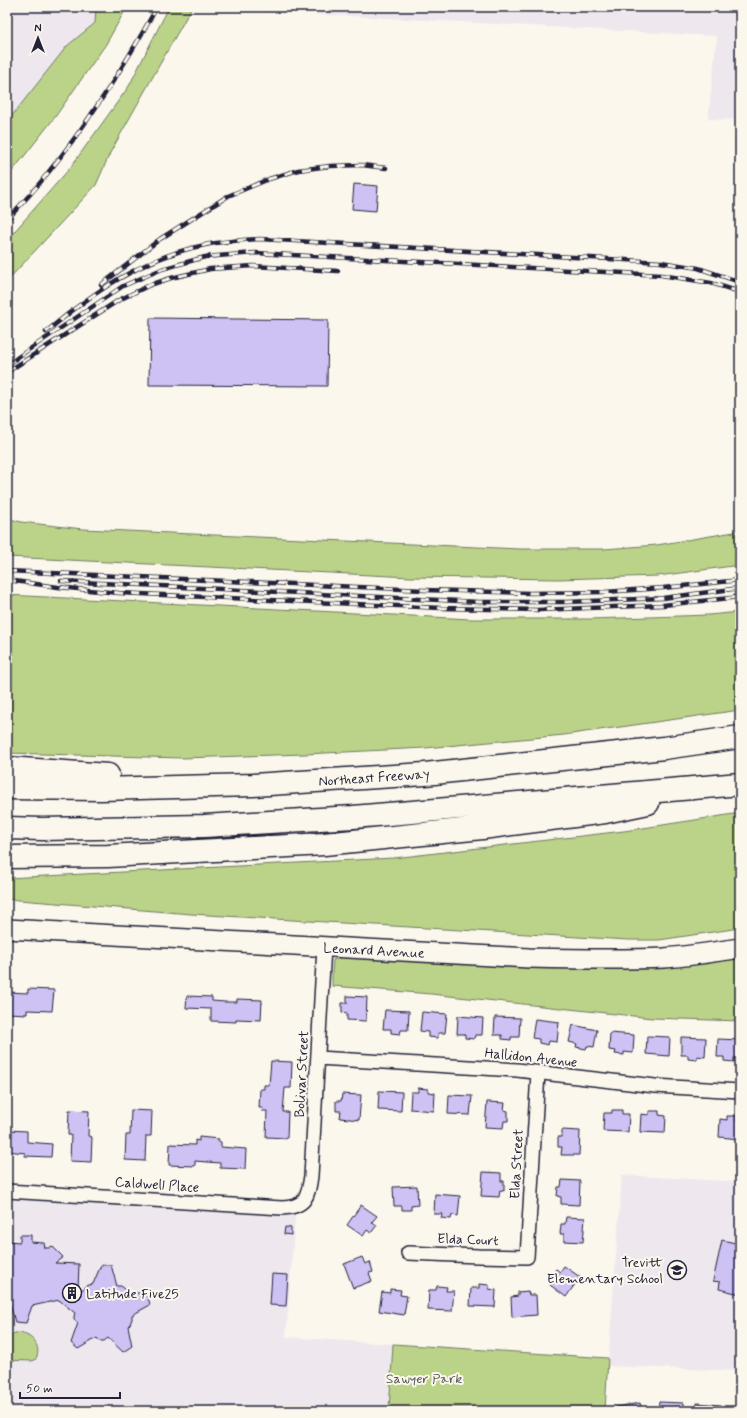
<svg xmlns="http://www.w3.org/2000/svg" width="747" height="1418" viewBox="0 0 747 1418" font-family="Mynerve,sans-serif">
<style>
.built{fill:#eee7ee}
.green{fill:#bbd389;stroke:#6e7a62}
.building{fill:#cec2f4;stroke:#22223b}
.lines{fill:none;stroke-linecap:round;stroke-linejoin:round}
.street-casing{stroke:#22223b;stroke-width:16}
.secondary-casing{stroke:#22223b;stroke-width:22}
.highway-casing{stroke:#22223b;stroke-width:25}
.street{stroke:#fbf7ec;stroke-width:13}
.secondary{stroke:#fbf7ec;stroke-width:19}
.highway{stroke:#fbf7ec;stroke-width:22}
.rail-casing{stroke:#22223b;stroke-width:4.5}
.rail{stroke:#fbf7ec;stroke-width:3;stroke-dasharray:9;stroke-linecap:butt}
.labels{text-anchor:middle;stroke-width:4;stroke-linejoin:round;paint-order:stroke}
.street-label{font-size:14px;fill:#22223b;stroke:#fbf7ec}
.poi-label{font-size:14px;fill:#22223b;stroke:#fbf7ec;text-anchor:end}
.park-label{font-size:14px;fill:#505752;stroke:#fbf7ec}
</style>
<rect width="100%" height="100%" fill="#fbf7ec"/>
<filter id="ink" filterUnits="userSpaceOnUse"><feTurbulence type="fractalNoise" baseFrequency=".025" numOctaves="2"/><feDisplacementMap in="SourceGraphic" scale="8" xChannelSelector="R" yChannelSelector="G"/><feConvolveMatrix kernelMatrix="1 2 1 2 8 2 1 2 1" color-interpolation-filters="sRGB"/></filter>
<g filter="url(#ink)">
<!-- built -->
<path class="built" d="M7 7H96L95 23 67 46 7 122Z
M231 7H740V120L708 119 717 36 238 10Z
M622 1175 740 1182V1371L608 1366Z
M7 1187 296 1204 286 1337 393 1344 389 1411H228L143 1407 136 1411H7Z"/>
<!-- green -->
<path class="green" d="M96 7H127L106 44 55 117 7 178V122L67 46 95 23Z
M169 7H192L110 153 96 185 7 281V240L70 168 129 86Z
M7 518 21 522 83 529 520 549H604L657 545 740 531V565L658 576 559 579 411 577 7 557Z
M7 595 470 619H591L709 615 740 612V710L564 735 425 748 305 754 182 758 7 753Z
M740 813V928L659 940H628L191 914 7 899V878L394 858 624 831Z
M740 955V1021L652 1018 431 994 332 986V973L333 960 345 956Z
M15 1333C30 1332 44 1346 35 1360L31 1361 7 1360V1337Z
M393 1344 608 1358 605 1411H389Z"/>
<!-- building -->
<path class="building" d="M354 184 378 186 376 211 352 209Z
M150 318 328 320 327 386 149 385Z
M28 989 54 990 52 1011 27 1010V1014L7 1013V992L28 993Z
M187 996 212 997V1001L225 1002H237V999L262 1000 261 1020 236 1019V1022L211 1021V1009L186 1008Z
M347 996 367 997 366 1021 347 1020V1013L342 1012V1003H347Z
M385 1010 409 1011 408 1030H401L400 1034 391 1033V1029H383Z
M422 1012 447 1014 445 1033H438V1038L428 1037V1032L420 1031Z
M458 1016 483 1018 482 1035H475L474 1039 465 1038V1034H457Z
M495 1017 520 1018 519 1037H511V1040L502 1039V1035H494Z
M535 1019 559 1022 557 1042 549 1041 548 1045 539 1043V1039L532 1038Z
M573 1025 597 1030 594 1047 587 1046 586 1049 576 1047 577 1044 569 1042Z
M610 1033 634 1035 633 1053 624 1052V1055L615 1054 616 1051 609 1050Z
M647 1036 670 1037 669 1056 646 1054Z
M681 1037 706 1038 705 1057 697 1056V1060L688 1059V1055H681Z
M718 1039 740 1040V1058H734V1062L724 1061V1057H717Z
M271 1061 292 1062 291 1088H285L283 1112H288L287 1138 266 1137 267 1111H262L263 1108H259L260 1089H264V1085H269Z
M418 1088 428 1089V1092L435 1093 434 1111 410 1109 411 1092H418Z
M379 1091 402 1092 401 1111 378 1110Z
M342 1094 361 1095 359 1120 340 1118 341 1111H336V1101H341Z
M449 1095 472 1096 470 1115 448 1114Z
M487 1102 505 1103 504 1110 508 1111V1121H504L503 1128 485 1127Z
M69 1110 89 1111 88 1136 92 1137 91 1162 70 1161 71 1135H68Z
M131 1110 152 1111 151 1136H146L145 1161 125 1160 126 1135H130Z
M612 1110H622V1114H629L628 1132 603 1131 604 1113H612Z
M649 1111H659V1115L666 1116 665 1133 640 1132 641 1114 649 1115Z
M727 1116H737L736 1121H740V1139L719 1137 720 1119 727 1120Z
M7 1130 27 1131V1142L52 1144 51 1157 25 1156V1153L7 1151Z
M562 1130 580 1131 579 1155H561L562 1147H558V1137H562Z
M199 1137 219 1139 218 1141 221 1142V1147L246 1149 245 1169 220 1168V1163L195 1161V1166L169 1165 170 1144 195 1145V1140L199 1141Z
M483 1172 501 1173V1181H504V1191L500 1190 499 1197 481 1196Z
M562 1180 580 1181 579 1205 561 1204V1197L557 1196 558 1187H561Z
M417 1186 418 1205 411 1206V1210H402V1206H394L393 1187Z
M435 1194 460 1196 458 1216 452 1215 451 1219 441 1218 442 1214H434Z
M361 1205 377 1216 372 1222 377 1225 371 1233 367 1230 363 1236 347 1225Z
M566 1217 585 1218 583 1242 564 1241V1234H560L561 1224H565Z
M285 1227 291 1228V1235L284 1234Z
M20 1235H31V1242L44 1243 45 1248H49L52 1246 63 1257 55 1263 79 1264 78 1289H84L86 1286 93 1284 101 1265H111L117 1286H121L125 1289V1293H147L150 1305 132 1315V1319L130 1324 128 1326 132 1346 123 1352 108 1338 104 1341H100L97 1338 78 1349 71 1343 78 1323 74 1320V1316L75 1313 59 1300 32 1306 26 1323 15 1322 10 1304 7 1303V1241L20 1242Z
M722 1240 740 1244V1294L719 1289 720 1282 713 1281Z
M362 1257 365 1264 370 1262 373 1272 369 1273 372 1281 353 1288 344 1264Z
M564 1266 580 1277 566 1297 550 1285 554 1280 550 1277 556 1269 560 1272Z
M272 1274 288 1275 286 1306 270 1305Z
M479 1284 489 1285V1289L496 1290 495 1307 470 1306 471 1288H479Z
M437 1286 447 1287 446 1291H454L452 1311 428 1310 429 1290H436Z
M390 1289 401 1290 400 1295 407 1296 404 1315 379 1311 382 1292 390 1293Z
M528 1291 529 1295H536L537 1315 512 1317 511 1297 518 1296V1292Z
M659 1402 684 1403V1411H658Z
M640 1403 642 1411H617L616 1407Z
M697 1403 721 1405V1411H696Z
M734 1407H740V1411H733Z"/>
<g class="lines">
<!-- street casing -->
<g class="street-casing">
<path id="street" d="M318 1058 517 1070 655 1086 740 1091
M7 1191 282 1208C306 1207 308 1197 311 1176L324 947
M408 1253 478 1256 527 1257 538 1073"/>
</g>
<!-- secondary casing -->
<g class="secondary-casing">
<path id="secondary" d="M7 929 529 958C574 959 619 960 664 958 689 956 715 952 740 948"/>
</g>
<!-- highway casing -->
<g class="highway-casing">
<path id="highway" d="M7 768 108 775
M7 788 101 789 253 785 425 774 664 748 740 737
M7 828 42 829 204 826 353 817 740 784
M7 857 108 856 324 844 482 828 605 812 648 803"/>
</g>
<!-- street -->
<use href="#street" class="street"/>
<!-- secondary -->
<use href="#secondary" class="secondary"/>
<!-- highway -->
<use href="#highway" class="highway"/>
<!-- rail casing -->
<g class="rail-casing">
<path id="rail" d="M7 220C20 205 35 190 47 174 89 122 125 65 157 7
M101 285 160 239 228 196 269 179 298 170 330 166 362 165 386 168
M46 332C93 292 144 257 205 245 223 241 241 240 260 239L661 262 698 268 740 282
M7 366 18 357 123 286 162 269 205 257 255 253 661 275 711 283 740 292
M7 372 119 300 150 285 171 278 210 269 253 266 338 271
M7 571 424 590 530 593 605 592 663 588 740 580
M7 580 58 587 119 593 441 608 538 610 663 605 740 597
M61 581 479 602H567L663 598 740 588"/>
</g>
<!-- rail -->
<use href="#rail" class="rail"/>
</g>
</g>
<!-- icons -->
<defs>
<g id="school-ring" transform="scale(1)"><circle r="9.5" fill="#fbf7ec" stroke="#22223b" stroke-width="1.5"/><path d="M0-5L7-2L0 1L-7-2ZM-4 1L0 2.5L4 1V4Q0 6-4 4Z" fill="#22223b"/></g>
<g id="building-ring" transform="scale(1)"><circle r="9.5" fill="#fbf7ec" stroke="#22223b" stroke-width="1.5"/><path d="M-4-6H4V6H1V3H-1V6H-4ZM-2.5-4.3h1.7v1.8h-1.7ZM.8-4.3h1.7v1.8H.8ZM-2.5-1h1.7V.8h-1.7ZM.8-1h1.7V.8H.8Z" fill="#22223b"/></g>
</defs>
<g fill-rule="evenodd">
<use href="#school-ring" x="677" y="1270"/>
<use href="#building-ring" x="72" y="1293"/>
</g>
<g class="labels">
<!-- street labels -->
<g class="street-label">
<text transform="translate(374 777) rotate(-4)" y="5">Northeast Freeway</text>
<text transform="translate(374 950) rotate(3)" y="5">Leonard Avenue</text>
<text transform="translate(531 1057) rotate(6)" y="5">Hallidon Avenue</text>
<text transform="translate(301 1074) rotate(-87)" y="5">Bolivar Street</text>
<text transform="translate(516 1164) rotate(-87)" y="5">Elda Street</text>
<text transform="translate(157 1184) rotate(4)" y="5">Caldwell Place</text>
<text transform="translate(468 1239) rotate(2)" y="5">Elda Court</text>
</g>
<!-- poi labels -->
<g class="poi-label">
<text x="663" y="1267">Trevitt<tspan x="663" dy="16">Elementary School</tspan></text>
<text x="86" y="1298" text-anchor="start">Latitude Five25</text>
</g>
<!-- park labels -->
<g class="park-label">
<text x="424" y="1383">Sawyer Park</text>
</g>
</g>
<!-- margin -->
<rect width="747" height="1418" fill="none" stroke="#fbf7ec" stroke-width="24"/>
<rect x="12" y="12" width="723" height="1394" fill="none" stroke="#22223b" stroke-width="1.5" filter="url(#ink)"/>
<!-- north arrow -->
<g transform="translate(38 38)" stroke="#fbf7ec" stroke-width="3" paint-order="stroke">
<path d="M0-3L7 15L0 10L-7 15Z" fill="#22223b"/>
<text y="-6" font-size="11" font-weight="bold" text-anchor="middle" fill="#22223b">N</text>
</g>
<!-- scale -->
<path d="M20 1392v6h100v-6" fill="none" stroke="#22223b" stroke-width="2"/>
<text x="26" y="1392" font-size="12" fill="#22223b" stroke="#fbf7ec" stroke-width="3" paint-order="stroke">50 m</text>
</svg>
